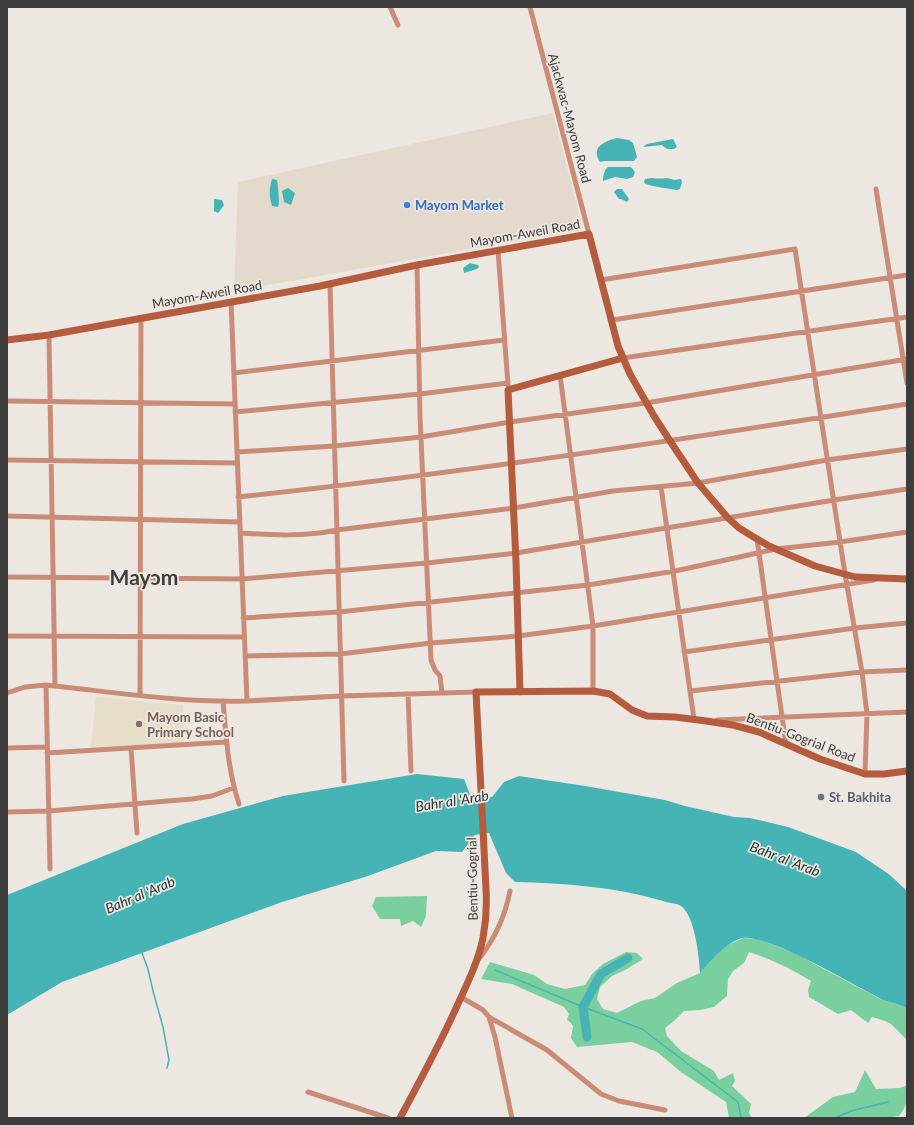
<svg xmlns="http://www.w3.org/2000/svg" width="914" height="1125" viewBox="0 0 914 1125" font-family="Lato,sans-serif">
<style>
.built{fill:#e3dacd}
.education{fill:#e6dec8}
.green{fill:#7acf9f}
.water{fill:#46b4b5}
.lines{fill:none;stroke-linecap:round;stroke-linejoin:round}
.stream{stroke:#46b4b5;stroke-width:1.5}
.river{stroke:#46b4b5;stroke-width:9}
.street{stroke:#ca8c77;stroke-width:5}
.secondary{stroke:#b55c3e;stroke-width:7}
.shop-dot{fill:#3f7fe0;stroke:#ece7e1;stroke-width:1.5}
.education-dot{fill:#8d6e63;stroke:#ece7e1;stroke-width:1.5}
.worship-dot{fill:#6b7280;stroke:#ece7e1;stroke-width:1.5}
.labels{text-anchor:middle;stroke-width:3.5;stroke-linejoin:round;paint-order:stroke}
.street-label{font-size:13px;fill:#3e3c3a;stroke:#ece7e1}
.shop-label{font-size:13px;font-weight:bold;fill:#366cbe;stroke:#ece7e1;text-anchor:start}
.education-label{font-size:13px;font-weight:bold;fill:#785e54;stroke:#ece7e1;text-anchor:start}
.worship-label{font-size:13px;font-weight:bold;fill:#5b616d;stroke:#ece7e1;text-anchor:start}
.water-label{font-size:14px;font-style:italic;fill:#203839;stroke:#ece7e1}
.town-label{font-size:21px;font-weight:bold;fill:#3e3c3a;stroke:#ece7e1}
</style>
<rect width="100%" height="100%" fill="#ece7e1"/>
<!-- built -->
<path class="built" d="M553 113 583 229 234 291 238 182Z"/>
<!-- education -->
<path class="education" d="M96 697 183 705 185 743 91 747Z"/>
<!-- green -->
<path class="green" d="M427 896 426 916 421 927 413 921 401 926 400 919H380L372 906 376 897Z
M743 938 759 939 796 954 880 999 902 1006 907 1009V1040L891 1024 885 1021 872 1017 868 1023 851 1010 838 1014 809 997 808 990 811 981C791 969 772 959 749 952L744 963 733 971 728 979 727 996 714 1007 700 1010 684 1011 674 1021 665 1028 667 1036 681 1051 714 1071 719 1080 733 1073 735 1081 732 1086 751 1104 749 1113 752 1118H729L726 1102 681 1072 657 1052 632 1042 577 1047 571 1038 573 1026 570 1022 567 1020 569 1014 564 1007 512 984 481 979 490 962 534 975 547 984 565 989 585 985 592 974 603 964 626 952 637 953 643 959 627 969 612 976 600 987 597 999 603 1009 617 1013 641 1001 655 998 677 983 700 973 713 957 728 945Z
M865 1070 876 1089 900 1088 907 1085C907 1099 908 1105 899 1116L885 1118H804L833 1097 855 1092Z"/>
<!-- water -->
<path class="water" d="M617 138 629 140 633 143 637 157 634 161H604L600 162C590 147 605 141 617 138Z
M673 139 677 147 674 149H667L662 145 643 147 647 144Z
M608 167H631L635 172 633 177 627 179 615 177 603 181C603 176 604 170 608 167Z
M652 178C660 180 667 176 674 180L681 179 682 182 680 189 677 190C666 188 656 187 645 184L644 181 645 179Z
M272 179 277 180C278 185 280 203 278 207L272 206C269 196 269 189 272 179Z
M288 188 295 193 291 205 284 202 282 191Z
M617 189H622L629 199 627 202 621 199H619L614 192Z
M214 199 222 200 224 205 218 213 214 211Z
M470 263 478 265 479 267 477 269 464 273 463 268Z
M417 774 464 779 471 797H492L504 782 519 776 585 786 665 800 685 806 734 817 750 818 788 827 856 852 890 875 907 891V1009C899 1003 888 1003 879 998 854 985 767 933 742 938 727 942 710 961 700 973 699 956 695 916 681 906 677 903 668 903 663 901 616 887 564 883 515 882L506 873 489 833 475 835 462 852 436 851 365 877 282 902 62 982 7 1015V895L183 824 283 796Z"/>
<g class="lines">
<!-- stream -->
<path class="stream" d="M142 953 148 969 153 991 163 1027 169 1060 167 1068
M495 970 583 1007 642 1029 738 1102 741 1118
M835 1118 851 1111 888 1102"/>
<!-- river -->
<path class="river" d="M587 1037 583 1007 601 974 628 958"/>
<!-- street -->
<path class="street" d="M390 7 398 25
M530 7 589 234
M876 189 907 383
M498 250 508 385
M417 265 420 416 431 660 435 670 440 676 442 693
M601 280 795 249 845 574 862 672 867 714 865 774
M330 284 344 781
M231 301 247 701 341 696 476 692
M612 320 907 275
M49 335 55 686
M623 358 907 317
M234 373 504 340
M560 375 593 626V691
M7 401 235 404
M235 412 420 394 508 383
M237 452 334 446 421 437 510 422 646 403 907 359
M7 460 237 463
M661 487 690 691 862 672 907 670
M238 497C462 473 685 439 907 404
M7 516 240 522
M240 533C272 535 304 537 337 530L514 508 613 491 698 483 827 460 907 449
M757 539 786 745
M7 577 242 579 427 563 516 553 834 500 907 489
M243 618 339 612 588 585 675 571 776 549 840 542 907 532
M7 636 244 637
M684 652 855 628 907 623
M245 656 340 654 431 643 518 636 593 626 874 580
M46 685 50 869
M690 691 694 719
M7 693 25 687 46 685C113 692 180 703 247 701
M408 694 411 771
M140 695 141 318
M223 701C226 736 228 771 239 804
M717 720 907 712
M7 748 47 747
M131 748 137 833
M47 753 227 742
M7 812 49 811 192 799 212 796 233 788
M478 960C495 939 505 917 510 891
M461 997 483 1010 489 1017 495 1037 512 1118
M489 1017 547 1050 601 1094 619 1101 665 1110
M308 1092 388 1118"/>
<!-- secondary -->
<path class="secondary" d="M7 340 49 335 320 286 417 265 589 234 618 346 630 374 654 416 670 441 698 483 728 518 739 528 752 536 769 546 815 566 855 577 907 579
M520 692 516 562 508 390 623 358
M400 1118C420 1081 440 1044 457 1006 467 984 478 962 483 938 486 922 487 905 486 889L476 692 593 691 610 694 632 710 647 716 675 717 706 721 733 725 759 732 820 759 865 774H884L907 771"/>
</g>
<!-- markers -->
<circle class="shop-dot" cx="407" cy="205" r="4"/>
<circle class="education-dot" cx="139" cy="724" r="4"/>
<circle class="worship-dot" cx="821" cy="797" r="4"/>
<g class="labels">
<!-- street labels -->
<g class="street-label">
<text transform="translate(570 118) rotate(75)" y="5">Ajackwac-Mayom Road</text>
<text transform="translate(525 233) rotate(-10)" y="5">Mayom-Aweil Road</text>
<text transform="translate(207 294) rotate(-10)" y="5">Mayom-Aweil Road</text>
<text transform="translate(801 737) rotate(21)" y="5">Bentiu-Gogrial Road</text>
<text transform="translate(472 879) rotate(-91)" y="5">Bentiu-Gogrial</text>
</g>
<!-- shop labels -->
<g class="shop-label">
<text x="415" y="210">Mayom Market</text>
</g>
<!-- education labels -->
<g class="education-label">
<text x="147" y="722">Mayom Basic<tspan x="147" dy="15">Primary School</tspan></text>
</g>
<!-- worship labels -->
<g class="worship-label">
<text x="829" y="802">St. Bakhita</text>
</g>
<!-- water labels -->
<g class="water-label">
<text transform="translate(452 801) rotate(-9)" y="5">Bahr al 'Arab</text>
<text transform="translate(785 859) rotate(21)" y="5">Bahr al 'Arab</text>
<text transform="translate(140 895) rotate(-23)" y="5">Bahr al 'Arab</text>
</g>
<!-- town labels -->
<g class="town-label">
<text x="144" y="585">Mayɔm</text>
</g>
</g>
<!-- border -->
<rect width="914" height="1125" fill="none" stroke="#3e3c3a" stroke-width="16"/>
</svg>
